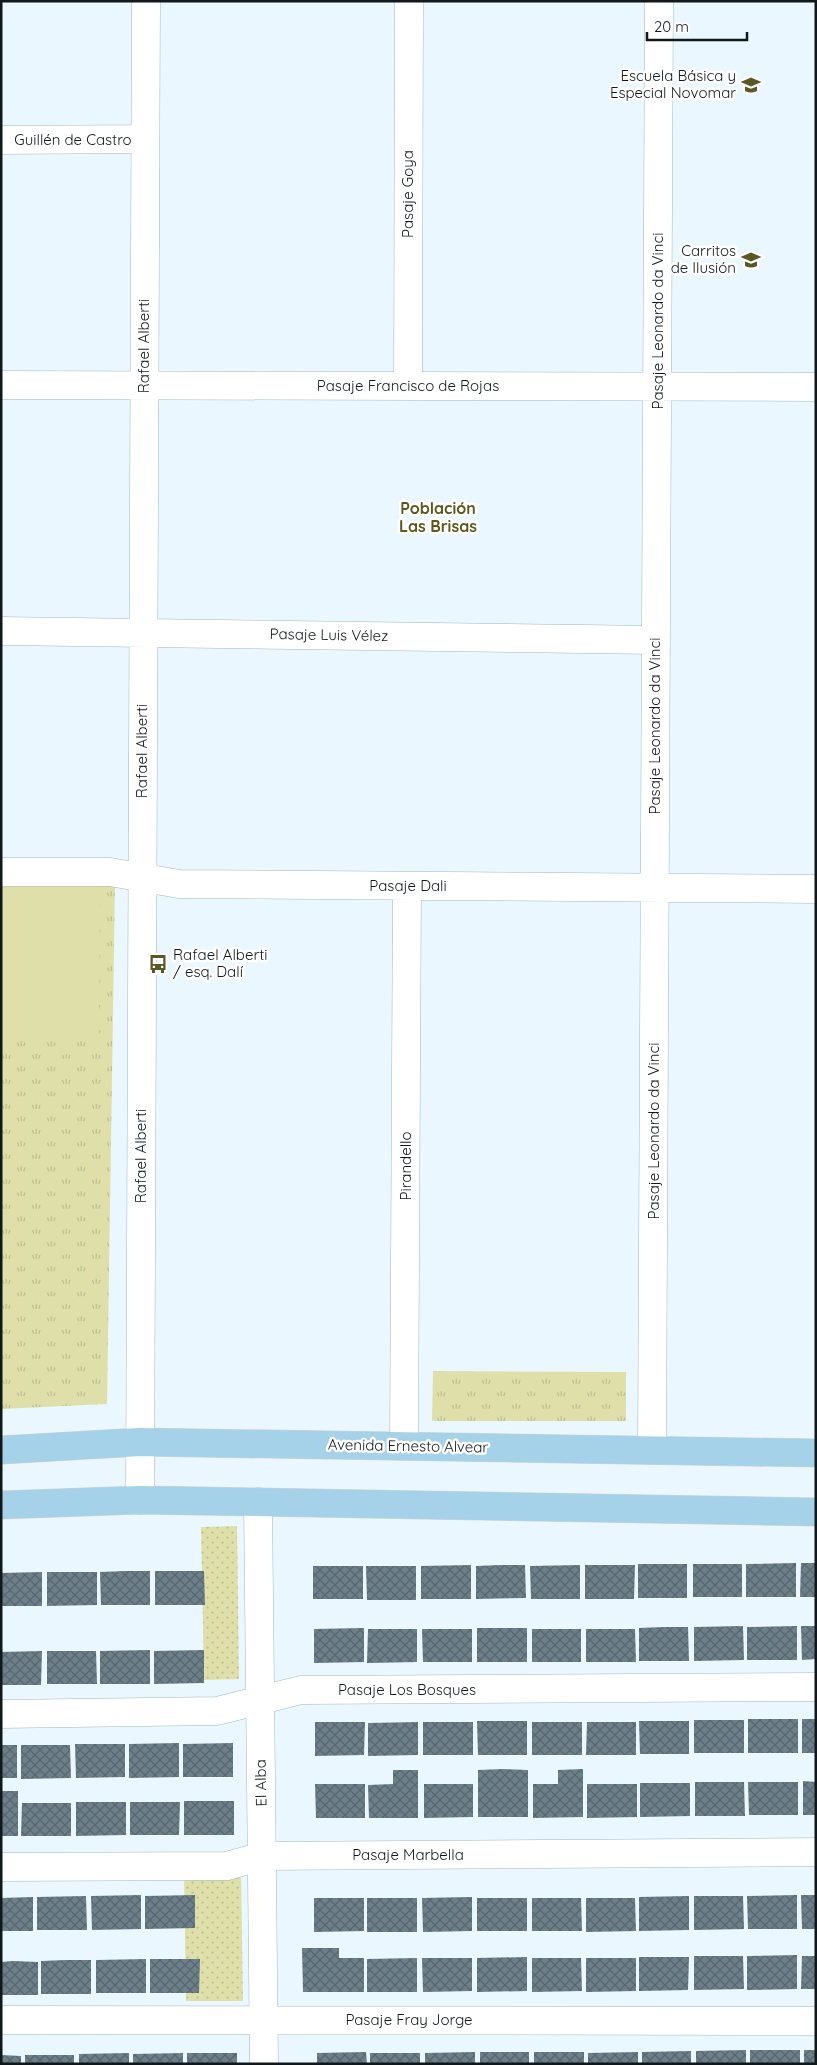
<svg xmlns="http://www.w3.org/2000/svg" width="817" height="2065" viewBox="0 0 817 2065" font-family="Quicksand,sans-serif">
<style>
.grass{fill:url(#grass-dots)}
.park{fill:url(#park-tufts)}
.garden{fill:#dfe0a9}
.building{fill:url(#building-cross-hatch)}
.lines{fill:none;stroke-linecap:round;stroke-linejoin:round}
.minor-casing{stroke:#a3b7c1;stroke-width:29}
.major-casing{stroke:#d4d5d6;stroke-width:29}
.minor{stroke:#fff;stroke-width:28}
.major{stroke:#a5d2e8;stroke-width:28}
.labels{text-anchor:middle;stroke-width:5;stroke-linejoin:round;paint-order:stroke}
.poi-label{font-size:15px;fill:#11181b;stroke:#fff;text-anchor:end}
.street-label{font-size:15px;fill:#11181b;stroke:#fff}
.neighbourhood-label{font-size:16px;font-weight:bold;fill:#59591d;stroke:#fff}
</style>
<defs>
<pattern id="grass-dots" width="8" height="8" patternUnits="userSpaceOnUse" patternTransform="scale(1.25)"><rect width="8" height="8" fill="#dfe0a9"/><path d="M2 2h.1M6 6h.1" fill="none" stroke="#bebf91" stroke-width="1.8" stroke-linecap="round"/></pattern>
<pattern id="park-tufts" width="24" height="20" patternUnits="userSpaceOnUse" patternTransform="scale(1.25)"><rect width="24" height="20" fill="#dfe0a9"/><path d="M3 7l-1-3M5 7V3M7 7l1-3M15 17l-1-3M17 17v-4M19 17l1-3" fill="none" stroke="#bebf91"/></pattern>
<pattern id="building-cross-hatch" width="8" height="8" patternUnits="userSpaceOnUse" patternTransform="scale(1.25)"><rect width="8" height="8" fill="#6d7f89"/><path d="M0 0l8 8M0 8l8-8" fill="none" stroke="#58676f"/></pattern>
</defs>
<rect width="100%" height="100%" fill="#ebf7fe"/>
<!-- grass -->
<path class="grass" d="M237 1526 239 1679 204 1680 201 1527Z
M184 1874H241L243 2001H186Z"/>
<!-- park -->
<path class="park" d="M1 881 115 883 107 1404 1 1409Z
M433 1371 626 1372V1421H432Z"/>
<!-- garden -->
<path class="garden" d="M100 887 99 1039H1V889Z"/>
<!-- building -->
<path class="building" d="M796 1563V1597H746V1564Z
M801 1563H816V1597H800Z
M638 1564H687V1598H638Z
M693 1564H742V1597H693Z
M471 1565V1599H421V1566Z
M500 1565H525L526 1598 476 1599V1566Z
M580 1565V1599H531L530 1566Z
M585 1565H635L634 1599H585Z
M313 1566H363V1599H313Z
M366 1566H416V1600H367Z
M125 1571H150V1605H101L100 1572Z
M155 1571H204L205 1605H155Z
M42 1572V1606H1V1573Z
M47 1572H97V1605L47 1606Z
M743 1626 744 1660 694 1661V1627Z
M797 1626V1660H747V1627Z
M801 1626H816V1659L802 1660Z
M664 1627H688L689 1661H639V1628Z
M364 1628V1662L314 1663V1629Z
M477 1628H527V1662H477Z
M368 1629H417V1662L367 1663Z
M422 1629H472V1662H423Z
M532 1629H581V1662H532Z
M586 1629H635L636 1662H586Z
M150 1650V1684H100V1651Z
M204 1650V1683L154 1684V1651Z
M42 1651 41 1685H1V1652Z
M47 1651H96L97 1684H47Z
M748 1719H798V1753H748Z
M802 1719H816V1753H802Z
M694 1720H744V1753H694Z
M477 1721H527V1755H478Z
M639 1721H689V1754H640Z
M315 1722H365L364 1755 315 1756Z
M418 1722V1755L368 1756V1723Z
M423 1722H473V1755H423Z
M532 1722H582V1755H532Z
M587 1722H636V1755H586Z
M179 1743V1777L129 1778V1744Z
M233 1743V1777H183V1744Z
M75 1744H125V1777L76 1778Z
M1 1745H17V1778H1Z
M21 1745H70L71 1778 21 1779Z
M503 1769 528 1770V1817H478V1770Z
M583 1769V1817L533 1818V1784H558V1770Z
M393 1770H418V1818H369L368 1785 393 1784Z
M803 1781 816 1782V1815H803Z
M695 1782H744L745 1816H695Z
M748 1782H798V1815H749Z
M640 1783H690V1816L640 1817Z
M315 1784H365V1818H316Z
M424 1784H473V1817L424 1818Z
M587 1784H637V1817L587 1818Z
M1 1791H18V1836H1Z
M184 1801H234V1835H184Z
M76 1802H126V1835L76 1836Z
M130 1802H180L179 1835H130Z
M22 1803H71V1836H21Z
M141 1895V1929L92 1930 91 1896Z
M195 1895V1928L145 1929V1896Z
M797 1895V1929H748L747 1896Z
M801 1895H816V1929H802Z
M86 1896 87 1930H37V1897Z
M689 1896V1930L639 1931V1897Z
M694 1896H743L744 1929 694 1930Z
M33 1897V1931H1V1898Z
M472 1897V1931L423 1932 422 1898Z
M314 1898H364V1931L314 1932Z
M367 1898H417V1932H367Z
M477 1898H527V1931H477Z
M532 1898H581L582 1931H532Z
M586 1898H635L636 1931 586 1932Z
M302 1948H339V1958H364V1992H303Z
M797 1955V1989L747 1990V1956Z
M694 1956H743L744 1989 694 1990Z
M802 1956H816V1989H801Z
M527 1957V1991L477 1992V1958Z
M639 1957H689L688 1990 639 1991Z
M417 1958V1992H367V1959Z
M422 1958H472V1991L423 1992Z
M532 1958H581L582 1991 532 1992Z
M586 1958H636V1991L586 1992Z
M146 1959V1993H96V1960Z
M150 1959H200L199 1993H150Z
M66 1960H91V1994H41V1961Z
M13 1961 38 1962V1995H1V1962Z
M746 2050V2064H696V2051Z
M750 2050H800V2064H750Z
M804 2050H816V2064H804Z
M691 2051V2064H642V2052Z
M366 2052 367 2064H317V2053Z
M475 2052V2064H425V2053Z
M480 2052H529V2064H480Z
M534 2052H584V2064H534Z
M638 2052V2064H588V2053Z
M129 2053V2064H79V2054Z
M183 2053V2064H133V2054Z
M187 2053H237V2064H187Z
M370 2053H420V2064H370Z
M1 2055 21 2056V2064H1Z
M25 2055H74V2064H25Z"/>
<g class="lines">
<!-- minor casing -->
<g class="minor-casing">
<path id="minor" d="M1 140 145 139
M1 385 816 387
M408 386 409 1
M1 631 656 640
M1 872H110L179 884 816 889
M404 1446 407 886
M652 1450 659 1
M140 1500 146 1
M258 1502 264 2064
M1 1714 217 1711 301 1690 816 1687
M1 1867 227 1866 262 1856 816 1852
M1 2020 816 2021"/>
</g>
<!-- major casing -->
<g class="major-casing">
<path id="major" d="M1 1450 140 1442 816 1453
M1 1505 140 1500 816 1512"/>
</g>
<!-- minor -->
<use href="#minor" class="minor"/>
<!-- major -->
<use href="#major" class="major"/>
</g>
<!-- icons -->
<defs>
<g id="school-bare" transform="scale(1.5)"><path d="M0-5L7-2L0 1L-7-2ZM-4 1L0 2.5L4 1V4Q0 6-4 4Z" fill="#595926" stroke="#fff" stroke-width="2.5" paint-order="stroke"/></g>
<g id="bus-bare" transform="scale(1.5)"><path d="M-5-6H5V4H4V6H2V4H-2V6H-4V4H-5ZM-3.5-4V0h7V-4ZM-3.5 1.2v1.5H-2V1.2ZM2 1.2v1.5H3.5V1.2Z" fill="#595926" stroke="#fff" stroke-width="2.5" paint-order="stroke"/></g>
</defs>
<g fill-rule="evenodd">
<use href="#school-bare" x="751" y="85"/>
<use href="#school-bare" x="751" y="260"/>
<use href="#bus-bare" x="158" y="964"/>
</g>
<g class="labels">
<!-- poi labels -->
<g class="poi-label">
<text x="736" y="81">Escuela Básica y<tspan x="736" dy="17">Especial Novomar</tspan></text>
<text x="736" y="256">Carritos<tspan x="736" dy="17">de Ilusión</tspan></text>
<text x="173" y="960" text-anchor="start">Rafael Alberti<tspan x="173" dy="17">/ esq. Dalí</tspan></text>
</g>
<!-- street labels -->
<g class="street-label">
<text x="73" y="145">Guillén de Castro</text>
<text transform="translate(408 194) rotate(-90)" y="5">Pasaje Goya</text>
<text transform="translate(658 321) rotate(-90)" y="5">Pasaje Leonardo da Vinci</text>
<text transform="translate(144 346) rotate(-90)" y="5">Rafael Alberti</text>
<text x="408" y="391">Pasaje Francisco de Rojas</text>
<text transform="translate(329 635) rotate(1)" y="5">Pasaje Luis Vélez</text>
<text transform="translate(655 726) rotate(-90)" y="5">Pasaje Leonardo da Vinci</text>
<text transform="translate(142 751) rotate(-90)" y="5">Rafael Alberti</text>
<text x="408" y="891">Pasaje Dali</text>
<text transform="translate(654 1131) rotate(-90)" y="5">Pasaje Leonardo da Vinci</text>
<text transform="translate(141 1156) rotate(-90)" y="5">Rafael Alberti</text>
<text transform="translate(406 1166) rotate(-90)" y="5">Pirandello</text>
<text transform="translate(408 1446) rotate(1)" y="5">Avenida Ernesto Alvear</text>
<text x="407" y="1695">Pasaje Los Bosques</text>
<text transform="translate(261 1783) rotate(-91)" y="5">El Alba</text>
<text x="408" y="1860">Pasaje Marbella</text>
<text x="409" y="2025">Pasaje Fray Jorge</text>
</g>
<!-- neighbourhood labels -->
<g class="neighbourhood-label">
<text x="438" y="514">Población<tspan x="438" dy="18">Las Brisas</tspan></text>
</g>
</g>
<!-- border -->
<rect width="817" height="2065" fill="none" stroke="#11181b" stroke-width="5"/>
<!-- scale -->
<path d="M647 32v8h100v-8" fill="none" stroke="#11181b" stroke-width="2.5"/>
<text x="654" y="32" font-size="15" fill="#11181b" stroke="#ffffff" stroke-width="4" paint-order="stroke">20 m</text>
</svg>
